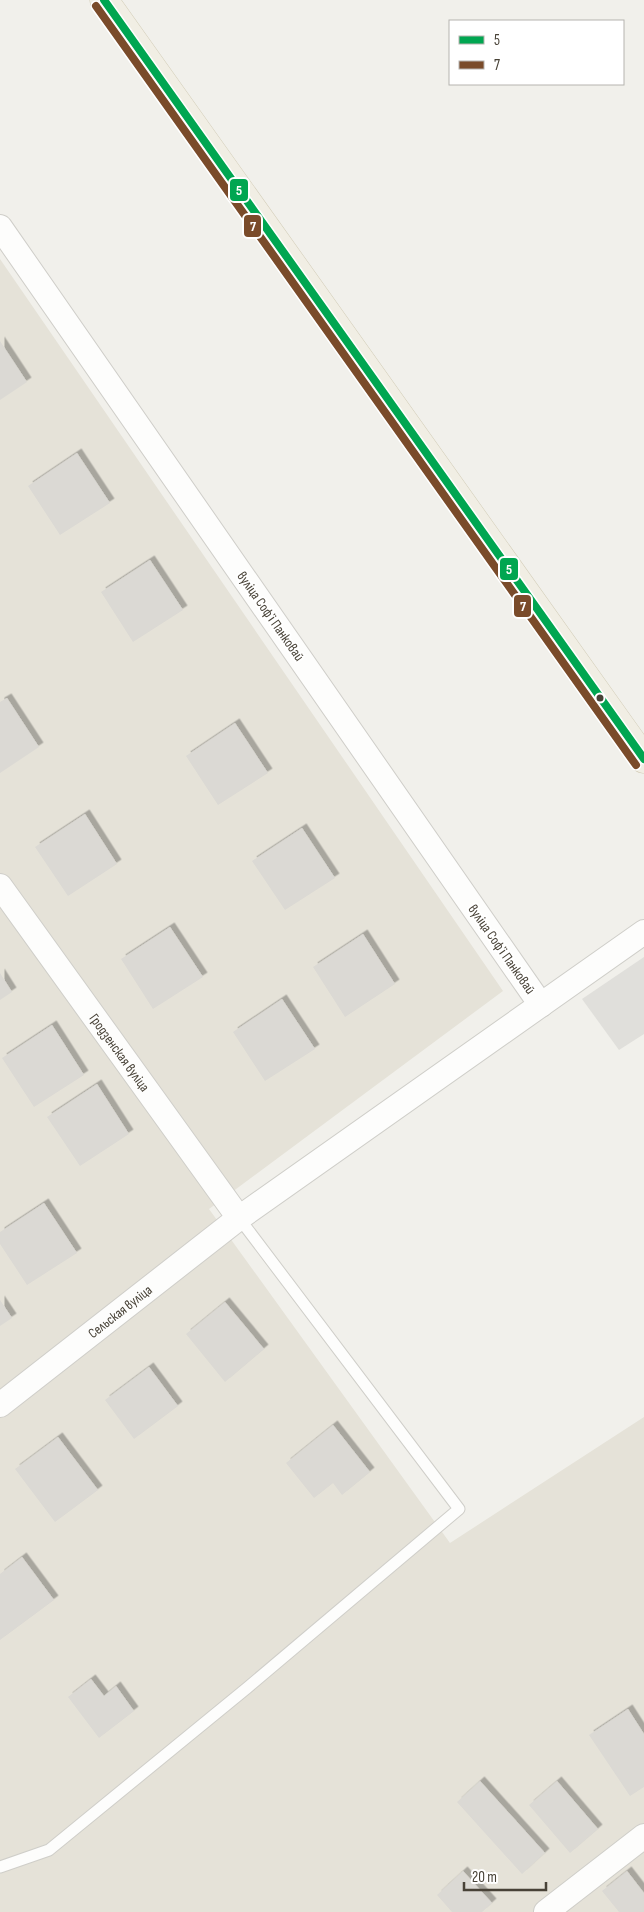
<svg xmlns="http://www.w3.org/2000/svg" width="644" height="1912" viewBox="0 0 644 1912" font-family="'Sofia Sans Condensed',sans-serif">
<style>
.residential{fill:#e5e2d8}
.parking{fill:#e0dfdb}
.building{fill:#dbd9d4;filter:url(#shadow)}
.lines{fill:none;stroke-linecap:round;stroke-linejoin:round}
.service-casing{stroke:#cfcec9;stroke-width:13}
.minor-casing{stroke:#cfcec9;stroke-width:26}
.primary-casing{stroke:#d3cdb8;stroke-width:29}
.service{stroke:#fdfdfc;stroke-width:11}
.minor{stroke:#fdfdfc;stroke-width:24}
.primary{stroke:#f1eee4;stroke-width:28}
.bus-1-casing{stroke:#fff;stroke-width:11}
.bus-2-casing{stroke:#fff;stroke-width:11}
.bus-1{stroke:#00a651;stroke-width:8}
.bus-2{stroke:#7a4b2a;stroke-width:8}
.bus-dot{fill:#484237;stroke:#fff;stroke-width:2}
.labels{text-anchor:middle;stroke-width:4;stroke-linejoin:round;paint-order:stroke}
.street-label{font-size:14px;fill:#484237;stroke:#fff}
.line-badge{stroke:#fff;stroke-width:2}
.badge-label{font-size:14px;text-anchor:middle;font-weight:bold;fill:#fff}
</style>
<defs>
<filter id="shadow"><feDropShadow dx="4.5" dy="-4.5" stdDeviation="0" flood-color="#0004"/></filter>
</defs>
<rect width="100%" height="100%" fill="#f1f0eb"/>
<!-- residential -->
<path class="residential" d="M0 259 503 991 209 1209 450 1543 644 1417V1912H0Z"/>
<!-- parking -->
<path class="parking" d="M644 957V1034L619 1050 582 999Z"/>
<!-- building -->
<path class="building" d="M0 341 27 382 0 400Z
M77 453 110 503 60 535 28 486Z
M150 560 183 610 133 642 101 592Z
M7 698 39 747 0 773V702Z
M235 723 268 773 218 805 186 756Z
M85 814 117 864 68 896 35 847Z
M302 828 335 878 285 910 252 861Z
M170 927 203 977 153 1009 121 959Z
M363 934 395 984 345 1017 313 967Z
M0 973 12 992 0 1000Z
M282 999 315 1049 265 1081 233 1032Z
M52 1025 84 1075 34 1107 2 1058Z
M97 1084 129 1134 80 1166 47 1117Z
M44 1203 77 1253 27 1285 0 1244V1232Z
M0 1300 12 1318 0 1326Z
M225 1302 264 1349 225 1382 186 1334Z
M149 1367 178 1406 134 1439 105 1400Z
M333 1425 370 1472 342 1495 333 1483 314 1498 286 1463Z
M58 1437 98 1490 55 1522 15 1469Z
M22 1557 54 1600 0 1640V1574Z
M91 1679 104 1696 116 1686 134 1711 99 1738 68 1697Z
M628 1709 644 1734V1787L630 1796 589 1735Z
M480 1781 545 1853 522 1874 457 1802Z
M557 1781 598 1829 570 1853 529 1805Z
M463 1871 492 1903 482 1912H452L437 1895Z
M627 1871 644 1893V1912H619L602 1891Z"/>
<g class="lines">
<!-- service casing -->
<g class="service-casing">
<path id="service" d="M0 1867 49 1850 247 1688 459 1509 239 1218"/>
</g>
<!-- minor casing -->
<g class="minor-casing">
<g id="minor">
<path d="M0 227 541 1005"/>
<path id="s1" d="M0 886 239 1218"/>
<path id="s2" d="M0 1405 239 1218 644 932"/>
<path d="M546 1912 644 1836"/>
</g>
</g>
<!-- primary casing -->
<g class="primary-casing">
<path id="primary" d="M104 0 644 759"/>
</g>
<!-- service -->
<use href="#service" class="service"/>
<!-- minor -->
<use href="#minor" class="minor"/>
<!-- primary -->
<use href="#primary" class="primary"/>
<!-- bus-1 casing -->
<g class="bus-1-casing">
<path id="bus-1" d="M104 0 644 759"/>
</g>
<!-- bus-2 casing -->
<g class="bus-2-casing">
<path id="bus-2" d="M96 6 636 765"/>
</g>
<!-- bus-1 -->
<use href="#bus-1" class="bus-1"/>
<!-- bus-2 -->
<use href="#bus-2" class="bus-2"/>
</g>
<!-- markers -->
<circle class="bus-dot" cx="600" cy="698" r="4.5"/>
<g class="labels">
<!-- street labels -->
<g class="street-label">
<text transform="translate(271 616) rotate(55)" y="5">вуліца Софʼі Панковай</text>
<text transform="translate(502 949) rotate(55)" y="5">вуліца Софʼі Панковай</text>
<text dy="5" stroke="none"><textPath href="#s1" startOffset="205">Гродзенская вуліца</textPath></text>
<text dy="5" stroke="none"><textPath href="#s2" startOffset="152">Сельская вуліца</textPath></text>
</g>
</g>
<g class="line-badge">
<rect x="229" y="178" width="20" height="24" rx="5" fill="#00a651"/>
<rect x="243" y="214" width="19" height="24" rx="5" fill="#7a4b2a"/>
<rect x="499" y="557" width="20" height="24" rx="5" fill="#00a651"/>
<rect x="513" y="594" width="19" height="24" rx="5" fill="#7a4b2a"/>
</g>
<g class="badge-label">
<text x="239" y="195">5</text>
<text x="253" y="231">7</text>
<text x="509" y="574">5</text>
<text x="523" y="611">7</text>
</g>
<!-- legend -->
<rect x="449" y="20" width="175" height="65" fill="#ffffff" stroke="#b6b3af"/>
<rect x="459" y="36" width="25" height="8" fill="#00a651" stroke="#b6b3af"/>
<text x="494" y="45" font-size="15" fill="#484237">5</text>
<rect x="459" y="61" width="25" height="8" fill="#7a4b2a" stroke="#b6b3af"/>
<text x="494" y="70" font-size="15" fill="#484237">7</text>
<!-- scale -->
<path d="M464 1882v8h82v-8" fill="none" stroke="#484237" stroke-width="2.5"/>
<text x="472" y="1882" font-size="15" fill="#484237" stroke="#ffffff" stroke-width="4" paint-order="stroke">20 m</text>
</svg>
